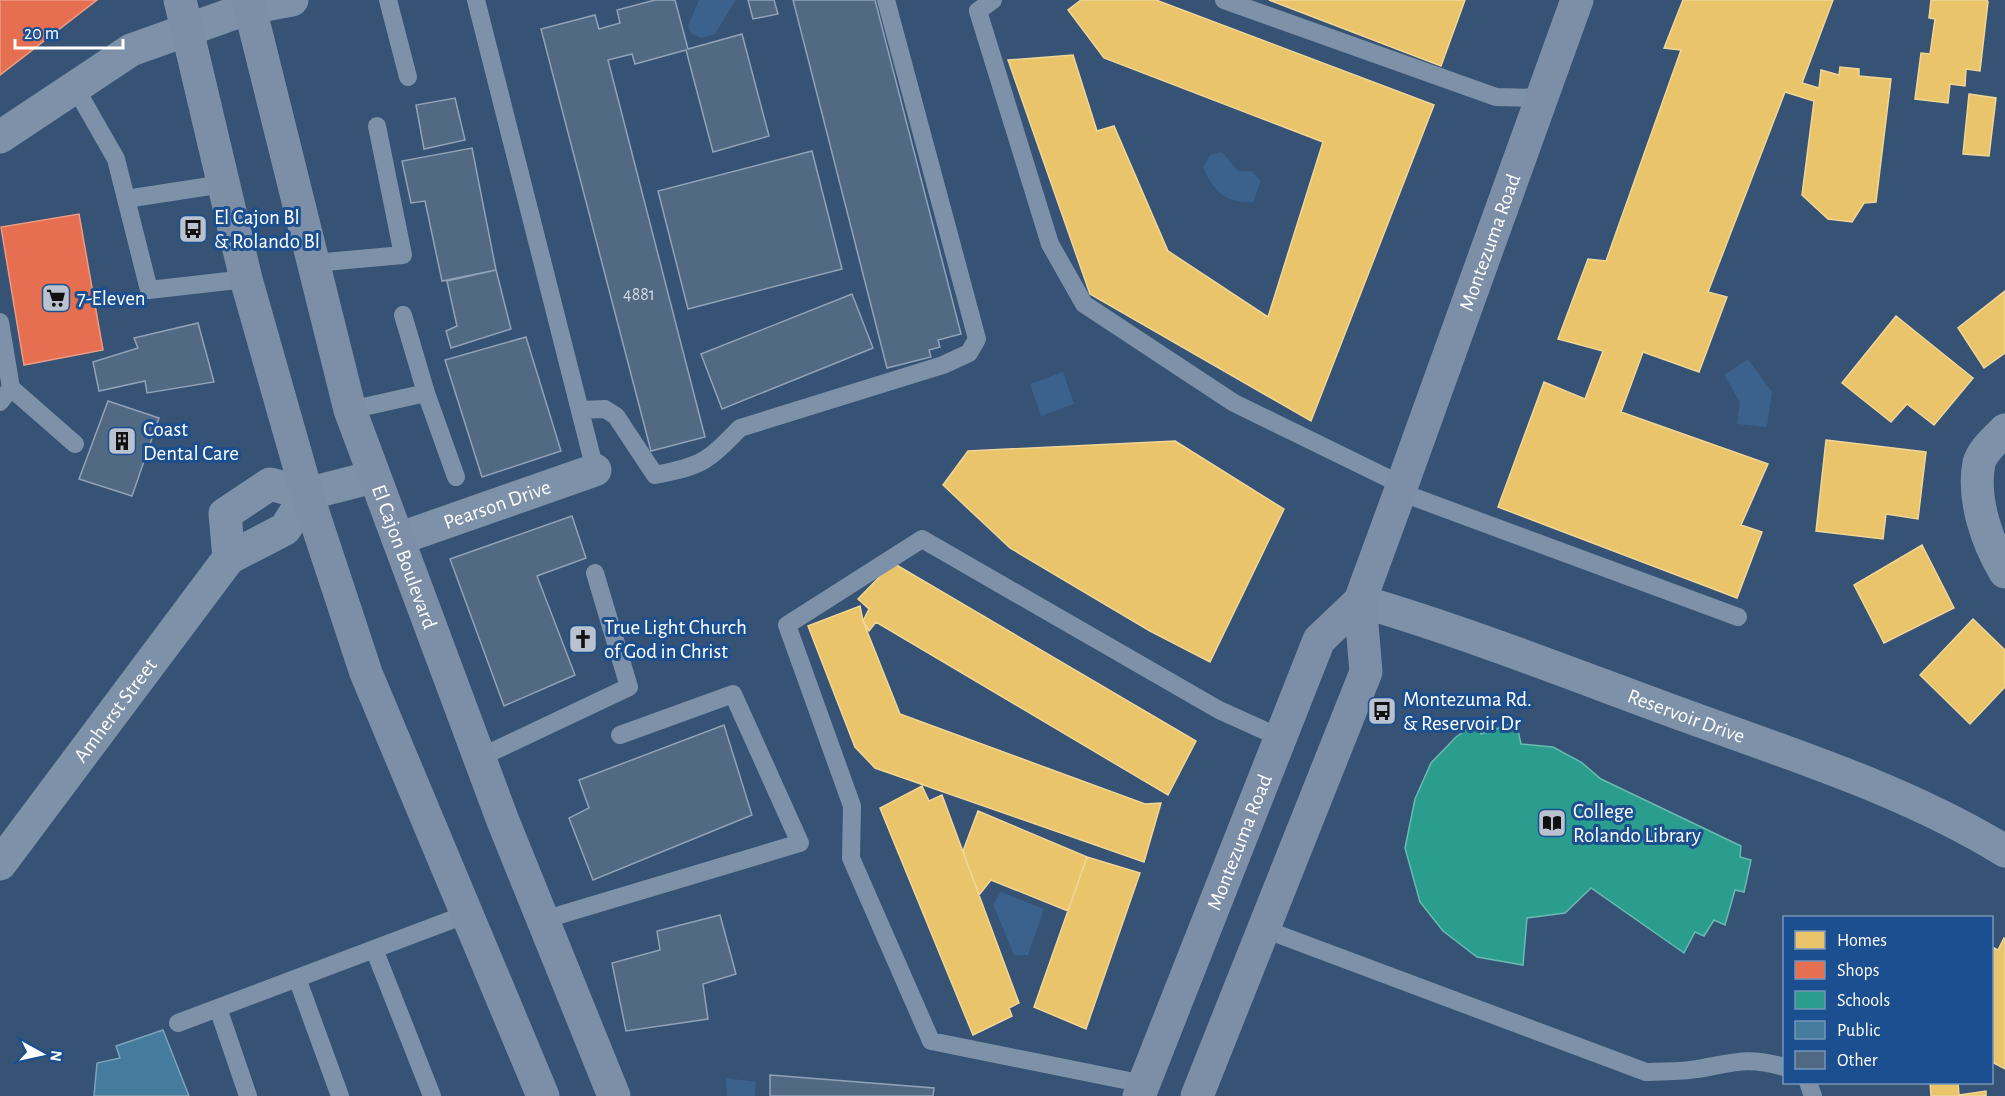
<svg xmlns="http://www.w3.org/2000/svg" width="2005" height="1096" viewBox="0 0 2005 1096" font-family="'Alegreya Sans',sans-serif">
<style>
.water{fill:#3b618d}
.homes{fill:#e9c46a;stroke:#f0d697;stroke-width:1.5}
.shops{fill:#e76f51;stroke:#ee9a85;stroke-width:1.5}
.schools{fill:#2a9d8f;stroke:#6abab1;stroke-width:1.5}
.public{fill:#457b9d;stroke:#7da3ba;stroke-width:1.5}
.building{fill:#526984;stroke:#92a2b6;stroke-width:1.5}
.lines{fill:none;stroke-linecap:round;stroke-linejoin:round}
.service{stroke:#7d92a8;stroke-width:18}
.minor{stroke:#7d92a8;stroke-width:33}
.tertiary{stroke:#7d92a8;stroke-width:33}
.primary{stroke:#7d8ea7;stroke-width:33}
.labels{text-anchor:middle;stroke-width:6;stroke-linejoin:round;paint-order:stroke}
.number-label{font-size:18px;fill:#d4dae0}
.poi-label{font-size:21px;fill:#fff;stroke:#1b4f8f;text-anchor:start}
.street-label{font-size:21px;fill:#fff;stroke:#1b4f8f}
</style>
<rect width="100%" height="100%" fill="#365274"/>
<!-- water -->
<path class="water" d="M699 0H736L715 34 701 38 692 34 688 26Z
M1222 152 1238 171H1252L1261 181 1253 202C1226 204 1213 191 1203 167L1210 155Z
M1748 359 1772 392 1767 427 1737 424 1740 402 1724 375Z
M1063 372 1074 404 1041 416 1030 384Z
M1001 892 1044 909 1028 955H1014L993 904Z
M726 1078 756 1082 755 1096H727Z"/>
<!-- homes -->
<path class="homes" d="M1081 0H1156L1434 105 1311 421 1090 294 1008 60 1073 55 1097 131 1114 126 1168 251 1268 317 1323 142 1104 58 1068 10Z
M1269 0H1465L1441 66Z
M1683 0H1833L1802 83 1819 88 1821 70 1839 75 1840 67 1859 69V76L1891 79 1876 202 1864 203 1852 222 1828 219 1802 195 1814 101 1785 92 1708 292 1727 297 1699 372 1643 352 1621 412 1768 464 1741 525 1762 532 1737 598 1498 507 1544 382 1585 399 1603 351 1558 339 1588 259 1606 261 1681 50 1664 48Z
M1931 0H1987L1988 2 1980 71 1966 69 1965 86 1950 84 1948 103 1915 99 1921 53 1930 54 1935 19 1929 18Z
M1969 94 1996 98 1989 156 1963 154Z
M2005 291V353L1984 368 1958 328Z
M1896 316 1973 378 1934 425 1907 404 1891 422 1842 383Z
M1826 440 1926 452 1918 519 1886 514 1883 539 1816 531Z
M1175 441 1284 509 1210 662 1150 631 1010 548 943 485 968 451Z
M1922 545 1954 608 1884 643 1854 585Z
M893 563 1196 741 1168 795 876 622 869 631 863 621 869 609 858 599Z
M860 606 863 621 900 714 1145 804 1161 803 1144 862 875 768 855 747 808 626Z
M1973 619 2005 650V687L1970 724 1920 675Z
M922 786 929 801 942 795 1019 1003 1009 1008 1012 1016 973 1035 880 808Z
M978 811 1087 857 1068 911 991 880 979 895 963 851Z
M1087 857 1140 873 1086 1029 1034 1007Z
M2004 938 2005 939V1069L1992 1062V947L1998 950Z
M1930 1082H1958L1959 1095 1986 1091V1096H1931Z"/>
<!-- shops -->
<path class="shops" d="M0 0H97L0 75Z
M79 214 103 350 24 365 1 227Z"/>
<!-- schools -->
<path class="schools" d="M1477 722 1481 734 1516 722 1521 744 1553 747 1581 762 1601 779 1741 846 1740 857 1751 860 1744 892 1735 890 1725 925 1714 920 1704 936 1695 932 1684 953 1591 888 1565 913 1527 918 1523 965 1477 957 1443 931 1420 902 1405 848 1415 799 1431 763 1456 737Z"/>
<!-- public -->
<path class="public" d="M163 1030 189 1096H94L97 1063 120 1058 116 1046Z"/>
<!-- building -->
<path class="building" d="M655 0H675L688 49 742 34 769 136 713 152 686 50 635 64 632 54 608 60 705 437 651 451 541 29 595 15 599 29 620 23 617 10Z
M748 0H774L778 14 753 19Z
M793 0H875L961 334 938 340 940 347 929 350 931 357 887 368Z
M455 98 465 140 424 149 416 105Z
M472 148 496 270 442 281 425 201 411 203 402 161Z
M812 151 842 269 688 309 658 191Z
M496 270 511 329 451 348 446 331 457 326 447 281Z
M852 294 873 348 722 409 701 354Z
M198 323 214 382 147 393 145 381 99 391 93 362 138 348 134 338Z
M526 337 561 451 482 477 445 360Z
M108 401 159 418 132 496 79 479Z
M572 516 586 558 537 576 575 675 504 706 450 559Z
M724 725 752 815 593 880 569 818 589 808 579 780Z
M720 915 736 974 703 984 708 1019 626 1031 612 963 660 950 657 931Z
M770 1075 934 1088 933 1096H770Z"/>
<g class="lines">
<!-- service -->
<path class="service" d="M388 0 408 77
M476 0 595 470
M993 0 978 11 1050 244 1084 304 1234 403 1402 485
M1224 0 1496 97 1542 98
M76 89 116 159 149 290 246 279
M126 199 223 184
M314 263 403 255 377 126
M403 315 426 393 456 477
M0 322 11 388 0 402
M11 388 75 444
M350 410 426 393
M580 410 605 409 616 416 655 475C702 466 707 462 740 428L943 365 969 353 977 339 886 0
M1400 492 1738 617
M479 758 629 687 595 573
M543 920 800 843 733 694 620 735
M1264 929 1646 1072C1663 1071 1681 1072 1697 1069 1734 1063 1746 1056 1784 1067
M374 949 432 1096
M297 978 340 1096
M218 1008 248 1096
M178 1023 467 914
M1808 1082 1813 1096
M1144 1084 931 1041 851 858 852 806 787 625 922 539 1219 710 1281 738"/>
<!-- minor -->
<g class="minor">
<path d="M249 8 292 0"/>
<path d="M2005 430C1997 438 1982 451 1979 463 1972 499 1987 542 2005 572"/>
<path id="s1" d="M398 539 595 470"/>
<path d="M229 558 225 514 270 484 307 494 373 477"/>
<path id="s2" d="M0 864 229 558 285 529 307 494"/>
</g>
<!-- tertiary -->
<g class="tertiary">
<path d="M0 137 131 50 249 8"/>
<path id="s3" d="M1360 601C1472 634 1579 677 1689 717 1796 756 1907 791 2005 851"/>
</g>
<!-- primary -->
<g class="primary">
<path d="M180 0 246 279 307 494 366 673 543 1096"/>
<path id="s4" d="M248 0 350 410 503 821 614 1096"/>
<path id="s5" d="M1402 485 1577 0"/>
<path id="s6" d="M1139 1096 1319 640 1360 601"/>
<path d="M1197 1096 1366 672 1360 601 1400 492"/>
</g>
</g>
<!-- icons -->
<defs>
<g id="bus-square" transform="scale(1.5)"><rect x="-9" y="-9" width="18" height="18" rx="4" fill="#b9c2ce" stroke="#1b4f8f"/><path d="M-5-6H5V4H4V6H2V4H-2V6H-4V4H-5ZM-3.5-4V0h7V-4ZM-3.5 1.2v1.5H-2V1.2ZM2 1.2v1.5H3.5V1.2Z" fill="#111"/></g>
<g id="supermarket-square" transform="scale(1.5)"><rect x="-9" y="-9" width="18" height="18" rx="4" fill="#b9c2ce" stroke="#1b4f8f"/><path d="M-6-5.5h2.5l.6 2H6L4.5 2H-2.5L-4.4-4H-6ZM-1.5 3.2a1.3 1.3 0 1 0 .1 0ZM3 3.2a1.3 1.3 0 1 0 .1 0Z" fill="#111"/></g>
<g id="building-square" transform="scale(1.5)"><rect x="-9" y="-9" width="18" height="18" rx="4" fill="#b9c2ce" stroke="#1b4f8f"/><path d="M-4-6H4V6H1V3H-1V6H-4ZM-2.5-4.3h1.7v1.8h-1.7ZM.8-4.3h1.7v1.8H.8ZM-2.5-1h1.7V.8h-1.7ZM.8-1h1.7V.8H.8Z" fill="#111"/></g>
<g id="church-square" transform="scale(1.5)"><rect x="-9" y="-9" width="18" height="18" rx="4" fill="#b9c2ce" stroke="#1b4f8f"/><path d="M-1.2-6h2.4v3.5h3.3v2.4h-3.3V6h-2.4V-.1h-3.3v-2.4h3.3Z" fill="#111"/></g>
<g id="library-square" transform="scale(1.5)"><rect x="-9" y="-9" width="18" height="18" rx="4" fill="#b9c2ce" stroke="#1b4f8f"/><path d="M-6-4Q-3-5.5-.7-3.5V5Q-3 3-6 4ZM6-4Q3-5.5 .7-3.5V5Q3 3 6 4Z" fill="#111"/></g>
</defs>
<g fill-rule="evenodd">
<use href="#bus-square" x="193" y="229"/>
<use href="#supermarket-square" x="56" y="298"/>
<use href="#building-square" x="122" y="441"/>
<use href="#church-square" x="583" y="639"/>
<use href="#bus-square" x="1382" y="711"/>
<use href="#library-square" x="1552" y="823"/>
</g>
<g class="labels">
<!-- number labels -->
<g class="number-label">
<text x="639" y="300">4881</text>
</g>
<!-- poi labels -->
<g class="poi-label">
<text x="214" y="224">El Cajon Bl<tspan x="214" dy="24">&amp; Rolando Bl</tspan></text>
<text x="77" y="305">7-Eleven</text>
<text x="143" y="436">Coast<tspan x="143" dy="24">Dental Care</tspan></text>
<text x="604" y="634">True Light Church<tspan x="604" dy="24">of God in Christ</tspan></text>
<text x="1403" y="706">Montezuma Rd.<tspan x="1403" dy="24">&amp; Reservoir Dr</tspan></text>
<text x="1573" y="818">College<tspan x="1573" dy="24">Rolando Library</tspan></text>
</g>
<!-- street labels -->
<g class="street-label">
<text dy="7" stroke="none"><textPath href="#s5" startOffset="258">Montezuma Road</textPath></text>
<text dy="7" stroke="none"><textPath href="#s1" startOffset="105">Pearson Drive</textPath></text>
<text dy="7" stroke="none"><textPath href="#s4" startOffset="579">El Cajon Boulevard</textPath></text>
<text dy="7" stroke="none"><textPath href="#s2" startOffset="192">Amherst Street</textPath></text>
<text dy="7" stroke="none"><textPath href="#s3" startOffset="346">Reservoir Drive</textPath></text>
<text dy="7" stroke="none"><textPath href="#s6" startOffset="273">Montezuma Road</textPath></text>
</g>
</g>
<!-- legend -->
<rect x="1783" y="916" width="210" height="168" fill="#1b4f8f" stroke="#7695bc" stroke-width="1.5"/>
<rect x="1795" y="931" width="30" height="18" fill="#e9c46a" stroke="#7695bc" stroke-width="1.5"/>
<text x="1837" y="946" font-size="18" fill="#ffffff">Homes</text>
<rect x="1795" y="961" width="30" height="18" fill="#e76f51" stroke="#7695bc" stroke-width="1.5"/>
<text x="1837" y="976" font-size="18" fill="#ffffff">Shops</text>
<rect x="1795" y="991" width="30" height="18" fill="#2a9d8f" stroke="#7695bc" stroke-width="1.5"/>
<text x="1837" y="1006" font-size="18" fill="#ffffff">Schools</text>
<rect x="1795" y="1021" width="30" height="18" fill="#457b9d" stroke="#7695bc" stroke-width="1.5"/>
<text x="1837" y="1036" font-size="18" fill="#ffffff">Public</text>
<rect x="1795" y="1051" width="30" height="18" fill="#526984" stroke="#7695bc" stroke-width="1.5"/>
<text x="1837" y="1066" font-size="18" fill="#ffffff">Other</text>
<!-- north arrow -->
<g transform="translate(42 1054) rotate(98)" stroke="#1b4f8f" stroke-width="4.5" paint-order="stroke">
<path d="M0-4.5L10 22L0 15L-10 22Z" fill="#ffffff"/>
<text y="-9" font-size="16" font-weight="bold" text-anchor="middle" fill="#ffffff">N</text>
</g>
<!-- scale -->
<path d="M15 39v9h108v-9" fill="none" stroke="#ffffff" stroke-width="3"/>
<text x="24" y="39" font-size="18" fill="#ffffff" stroke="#1b4f8f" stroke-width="4.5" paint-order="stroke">20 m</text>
</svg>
